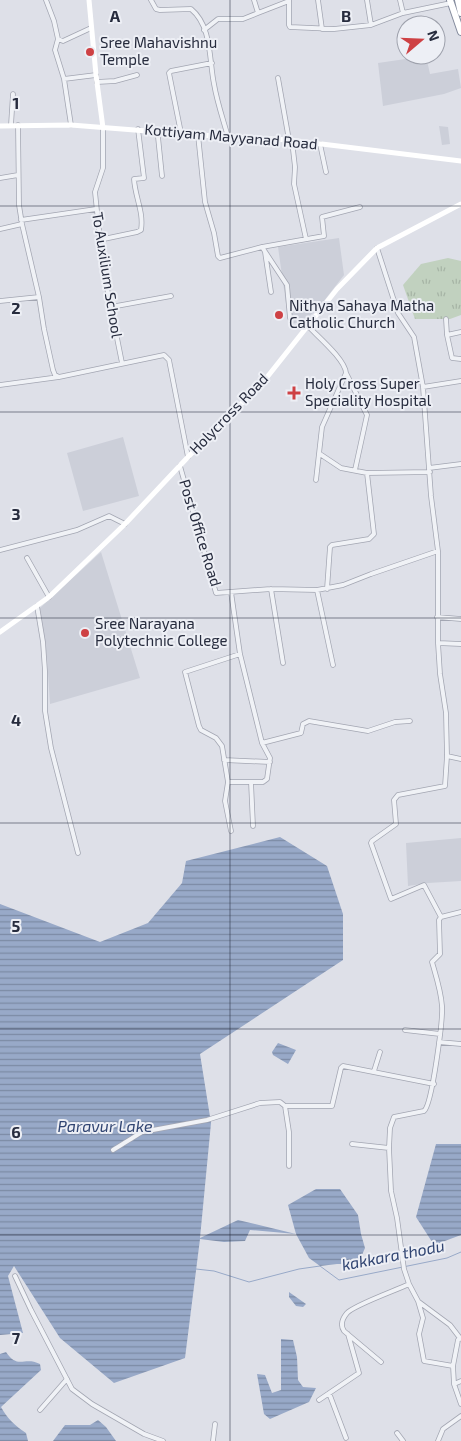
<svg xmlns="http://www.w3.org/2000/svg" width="461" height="1441" viewBox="0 0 461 1441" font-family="'Exo 2',sans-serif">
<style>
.built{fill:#cccfd9}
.park{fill:url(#park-tufts)}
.water{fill:url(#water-rules)}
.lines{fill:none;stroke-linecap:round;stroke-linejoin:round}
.stream{stroke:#98a9c8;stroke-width:1}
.minor-casing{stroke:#a3a6b2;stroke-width:5.5}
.trunk-casing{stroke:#858c9e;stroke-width:8}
.minor{stroke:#f0f2f6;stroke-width:4}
.secondary{stroke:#fff;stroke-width:5}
.trunk{stroke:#fff;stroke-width:6}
.grid{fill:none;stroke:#272c3e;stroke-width:1;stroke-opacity:0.55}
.poi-dot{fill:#ce4144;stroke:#edeff5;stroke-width:2}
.labels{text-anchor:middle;stroke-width:4;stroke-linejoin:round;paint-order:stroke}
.poi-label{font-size:15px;fill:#272c3e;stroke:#edeff5;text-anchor:start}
.street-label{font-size:15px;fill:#272c3e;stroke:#edeff5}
.water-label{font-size:16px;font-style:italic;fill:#314572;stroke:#edeff5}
.grid-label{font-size:16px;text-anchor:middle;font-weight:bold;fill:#272c3e;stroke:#edeff5;stroke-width:4;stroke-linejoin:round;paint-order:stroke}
</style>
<defs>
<pattern id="park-tufts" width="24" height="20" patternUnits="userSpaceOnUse" patternTransform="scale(1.25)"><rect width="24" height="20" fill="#c1d1bf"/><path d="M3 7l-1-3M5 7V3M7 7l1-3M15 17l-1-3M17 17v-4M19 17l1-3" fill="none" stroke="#a6b4a5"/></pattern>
<pattern id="water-rules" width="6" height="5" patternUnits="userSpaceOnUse" patternTransform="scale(1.25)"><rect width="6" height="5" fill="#98a9c8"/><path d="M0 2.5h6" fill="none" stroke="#7c8aa4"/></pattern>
</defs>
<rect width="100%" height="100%" fill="#dee0e8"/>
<!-- built -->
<path class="built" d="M426 56 430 74 458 69 461 88 444 94 383 106 378 63Z
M439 126 448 127 450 144 442 145Z
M339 238 344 275 317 310 304 320 289 325 278 247Z
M123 437 139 496 83 511 67 453Z
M101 552 140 678 50 704 47 658 40 608Z
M461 838V881L428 883 408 886 406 843Z"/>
<!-- park -->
<path class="park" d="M448 258 461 261V315L450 319H415L403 285 421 264Z"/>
<!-- water -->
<path class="water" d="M280 837 327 866 343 914V960L200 1054 211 1123 200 1238 238 1220 296 1234 288 1205 316 1189H340L358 1215 361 1234 365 1248 358 1264H337L320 1266 309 1258 296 1234 250 1230 245 1241 224 1242 200 1239 185 1358 114 1383 60 1338 14 1266 8 1276 23 1333 0 1335V904L100 942 148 923 182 883 186 861Z
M278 1043 296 1050 288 1064 273 1055 272 1052Z
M436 1144H461V1235L434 1245 416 1217Z
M289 1292 306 1304 303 1307 296 1306 289 1297Z
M281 1339 293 1340 297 1357 298 1380 303 1387 316 1388 309 1402 270 1419 264 1414 257 1374 265 1375 272 1393 281 1390Z
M6 1352C18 1370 24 1356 40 1364L41 1370 1 1407C7 1418 15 1426 26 1433L28 1441H0V1354Z
M98 1420 106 1427 116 1441H53L65 1425H90Z"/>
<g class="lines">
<!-- stream -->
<path class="stream" d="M196 1269 214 1271 249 1282 299 1269 320 1266 339 1280 447 1258 461 1252"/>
<!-- minor casing -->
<g class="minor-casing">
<path id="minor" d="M46 0 54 21 58 39 55 50 64 79 71 125
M151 0 156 9 160 10 191 9C212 26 209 60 214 84 217 102 223 119 228 137
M254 0 258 13 289 1
M289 0V25L290 27 334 29 371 25 403 13 451 3
M318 0 322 29
M367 0 371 25
M400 0 403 13
M204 30 218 19H243L258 13
M58 39 63 41 91 28
M278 78 289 140
M64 79 96 75
M97 82 115 81 137 75
M11 125 13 94
M18 125 19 205 22 224 39 297 44 329 53 370 55 375 59 377
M103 128V168L95 192 103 268 122 363
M159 132 158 137 162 176
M181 133 169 73 171 71 212 63
M198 135 205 202 214 233 218 256 220 258 262 247 324 236 322 217 360 207
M292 141 295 167 294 184 306 239
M320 144 326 172
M0 178 18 175
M21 220 96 209
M0 229 22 224
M99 240 137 232 141 230C144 212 135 197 134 179L144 178 138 129
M262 247 287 285 290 318
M377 248 398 313 414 337 423 387 431 496 438 551V643L440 674 446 713 447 756 461 759
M265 252 271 292
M0 301 39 297
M111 307 171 296
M446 319 447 335 461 332
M307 325C317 336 345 359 346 373L322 427 316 480
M447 335 452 358 461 359
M346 373 367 415 355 470
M0 385 59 377 164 355 169 360 188 457
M423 387 461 381
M320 454 341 468 367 473 430 472
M180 466 216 593 271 589 317 590
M429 468 461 464
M0 550 77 530 109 516 125 524
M27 558 49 597
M271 589 283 663
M327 589 330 547 332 545 369 539 374 534 367 473
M37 606 43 642 45 671V711L51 748 78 853
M437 617 461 619
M438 643 461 644
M333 665 317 590 343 585 371 574 438 551
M262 743 301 733 303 724 309 721 368 731 395 722 410 721
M224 760 270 762
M228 782H263L267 779 270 758 262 743 240 654 231 592
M251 782 253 826
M231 831 225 801 228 782 222 746 216 738 201 730 199 726 185 672 240 654
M441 917 424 885 391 899 371 843 372 841 396 824 394 800 398 795 445 786 447 756
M405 1030 440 1034
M439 1042 461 1044
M374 1071 380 1052
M285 1106 289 1132V1166
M352 1144 389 1148
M113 1150 142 1132 207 1120 260 1103 280 1102 285 1106H332L341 1068 343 1066 434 1084
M15 1276 31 1310 72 1389 92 1404 144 1434 163 1441
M419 1302 450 1325 460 1338
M381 1362 344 1331C340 1325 342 1319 347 1313 354 1305 397 1290 409 1284
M453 1366 458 1340 461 1338
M461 1381 454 1384 461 1404
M454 1384 453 1366 424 1361 419 1334 423 1318 418 1301 409 1284 404 1269 397 1218 391 1191 389 1148 390 1128 394 1117 424 1111C432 1105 443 1020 442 1006 441 991 436 976 432 962L440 954 439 920 441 917 461 912
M329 1393 346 1438
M319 1400 359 1373 348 1334
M40 1410 67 1379
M397 1433 403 1441
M213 1441 215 1424
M438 1441 443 1429 461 1416"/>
</g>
<!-- trunk casing -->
<g class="trunk-casing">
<path id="trunk" d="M450 0 461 32
M458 0 461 13"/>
</g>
<!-- minor -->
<use href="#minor" class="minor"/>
<!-- secondary -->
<path class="secondary" d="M89 0 96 75 103 128
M0 126 71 125 198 135 289 140 461 161
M0 632 49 597 125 524 188 457 264 381 337 289 377 248 461 204"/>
<!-- trunk -->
<use href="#trunk" class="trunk"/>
</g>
<!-- grid -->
<path class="grid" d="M230 0V1441M0 206H461M0 412H461M0 618H461M0 823H461M0 1029H461M0 1235H461"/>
<!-- markers -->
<g class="poi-dot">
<circle cx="90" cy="52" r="5"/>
<circle cx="279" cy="315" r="5"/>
<path d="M291.5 385.5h5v5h5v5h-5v5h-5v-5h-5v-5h5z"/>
<circle cx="85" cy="633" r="5"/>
</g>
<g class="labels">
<!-- poi labels -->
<g class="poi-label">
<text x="100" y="48">Sree Mahavishnu<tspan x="100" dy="17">Temple</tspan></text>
<text x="289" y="311">Nithya Sahaya Matha<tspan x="289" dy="17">Catholic Church</tspan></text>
<text x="305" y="389">Holy Cross Super<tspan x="305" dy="17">Speciality Hospital</tspan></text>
<text x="95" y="629">Sree Narayana<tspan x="95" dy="17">Polytechnic College</tspan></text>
</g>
<!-- street labels -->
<g class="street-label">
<text transform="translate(231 137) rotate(5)" y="5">Kottiyam Mayyanad Road</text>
<text transform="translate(107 275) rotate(81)" y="5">To Auxilium School</text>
<text transform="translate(229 414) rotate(-46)" y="5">Holycross Road</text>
<text transform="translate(200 533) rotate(73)" y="5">Post Office Road</text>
</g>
<!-- water labels -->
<g class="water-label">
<text x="105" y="1132">Paravur Lake</text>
<text transform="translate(393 1255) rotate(-11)" y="6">kakkara thodu</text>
</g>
</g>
<g class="grid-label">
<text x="115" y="22">A</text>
<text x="346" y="22">B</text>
<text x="16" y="109">1</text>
<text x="16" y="314">2</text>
<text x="16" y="520">3</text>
<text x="16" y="726">4</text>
<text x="16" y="932">5</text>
<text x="16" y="1138">6</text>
<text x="16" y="1344">7</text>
</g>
<!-- north arrow -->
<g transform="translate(421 40) rotate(71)"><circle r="24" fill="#edeff5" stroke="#9ea1ac"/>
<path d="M0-4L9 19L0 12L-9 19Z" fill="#ce4144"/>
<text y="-8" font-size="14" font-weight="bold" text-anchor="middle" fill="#272c3e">N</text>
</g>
</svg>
